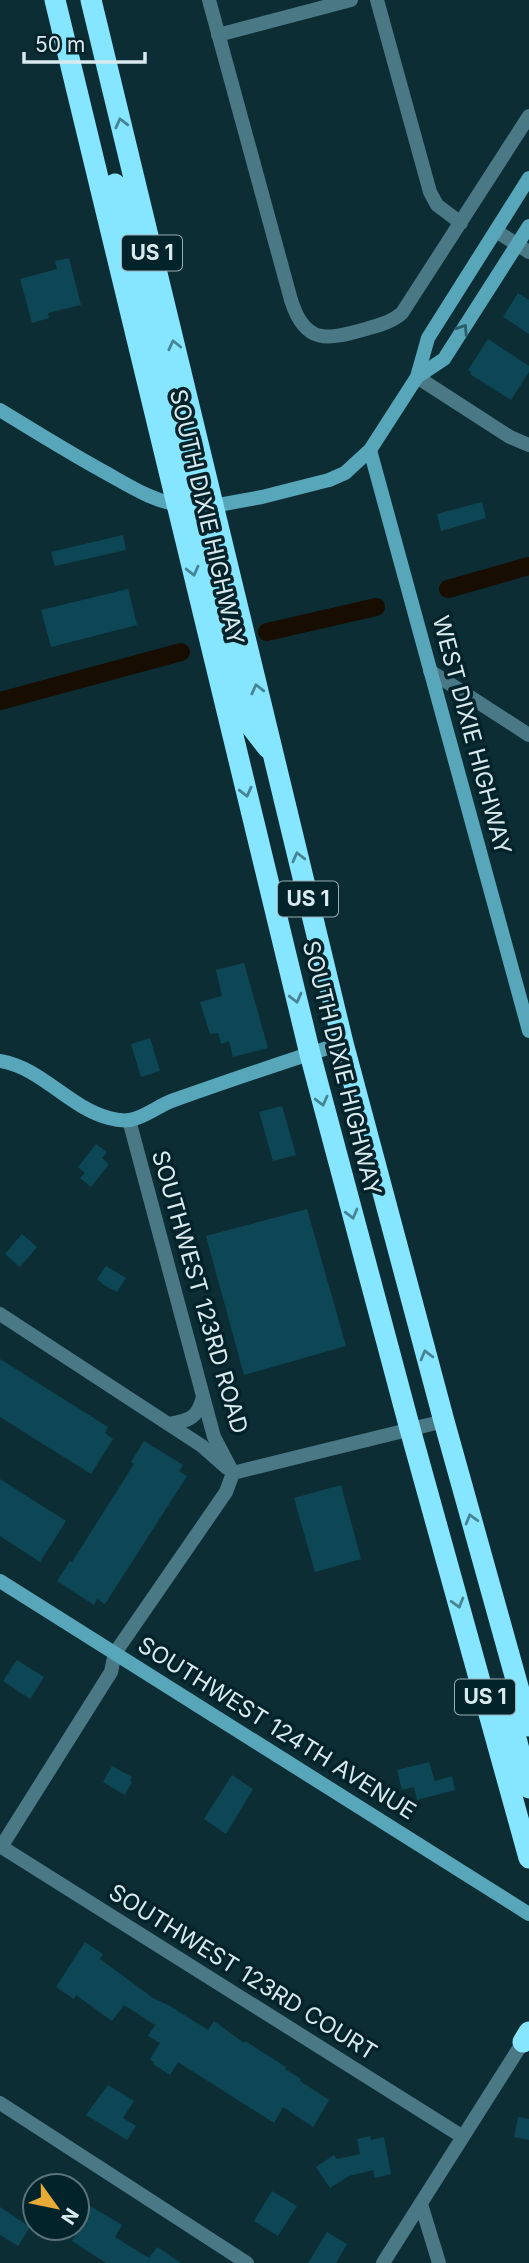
<svg xmlns="http://www.w3.org/2000/svg" width="529" height="2263" viewBox="0 0 529 2263" font-family="Inter,sans-serif">
<style>
.lines{fill:none;stroke-linecap:round;stroke-linejoin:round}
.canal{stroke:#170d00;stroke-width:18}
.building{fill:#0d4755}
.street{stroke:#4a7885;stroke-width:14}
.secondary{stroke:#58a6ba;stroke-width:14}
.highway{stroke:#86e5ff;stroke-width:21}
.oneway{stroke:#448495}
.oneway2{stroke:#295e6b}
.labels{text-anchor:middle;stroke-width:7;stroke-linejoin:round;paint-order:stroke}
.shield{fill:#03232b;stroke:#99aeb4;stroke-width:2}
.shield-label{font-size:21px;font-weight:bold;fill:#d9eaef}
.street-label{font-size:23px;fill:#d9eaef;stroke:#03232b}
</style>
<rect width="100%" height="100%" fill="#0d2d35"/>
<g class="lines">
<!-- canal -->
<path class="canal" d="M448 589 529 566
M267 632 376 607
M0 701 181 652"/>
</g>
<!-- building -->
<path class="building" d="M69 258 81 305 48 313 49 318 32 323 20 279 57 269 55 261Z
M518 293 529 300V334L503 317Z
M488 339 529 366V372L511 400 470 374 471 372 468 370Z
M482 502 486 518 441 531 437 514Z
M123 535 126 550 55 566 51 552Z
M128 589 137 625 51 647 41 610Z
M244 963 268 1048 233 1057 229 1041 221 1044 218 1033 210 1034 200 1002 222 996 216 970Z
M150 1038 160 1071 141 1077 131 1044Z
M282 1106 296 1155 273 1161 259 1112Z
M96 1144 107 1152 102 1158 109 1164 91 1187 80 1178 85 1173 78 1167Z
M307 1209 346 1346 244 1375 206 1236Z
M22 1234 37 1247 20 1267 5 1254Z
M106 1266 126 1278 117 1292 102 1284V1283L97 1279Z
M0 1359 108 1427 105 1433 113 1439 91 1474 0 1417Z
M144 1441 183 1465 179 1471 187 1476 105 1604 97 1599 94 1605 57 1581 70 1561 72 1562 134 1464 131 1462Z
M0 1479 66 1521 40 1562 0 1536Z
M341 1485 361 1559 315 1572 294 1498Z
M17 1660 44 1677 30 1699 3 1681Z
M429 1762 435 1781 452 1776 455 1790 417 1800 414 1787 402 1790 397 1770Z
M112 1766 132 1777 130 1781 132 1782 125 1795 103 1782Z
M232 1775 253 1789 226 1834 204 1819Z
M85 1942 103 1954 100 1959 153 1998 170 2006 208 2030 214 2021 244 2043 245 2041 286 2067 285 2069 301 2079 300 2081 329 2100 313 2127 283 2107 274 2123 178 2062 170 2075 153 2064 154 2062 150 2059 160 2043 148 2036 155 2025 124 2005 112 2021 76 1995 74 1999 56 1987Z
M108 2085 134 2101 123 2118 136 2126 127 2140 86 2115Z
M518 2117 529 2119V2140L514 2137Z
M370 2136 371 2140 384 2137 391 2174 375 2178 373 2170 349 2176 330 2188 316 2167 334 2155 337 2159 360 2154 357 2139Z
M272 2191 297 2206 278 2236 254 2221Z
M77 2198 122 2225 115 2237 149 2258 157 2247 181 2263H106L72 2241 77 2233Z
M0 2207 30 2227 18 2246 0 2235Z
M327 2232 347 2244 336 2263H308Z"/>
<g class="lines">
<!-- street -->
<path class="street" d="M209 0 291 300C305 345 327 340 366 329 379 325 392 322 402 313L529 116
M377 0 430 192 437 205 461 223
M218 35 351 0
M496 231 529 252
M417 377 510 437 529 445
M430 671 529 735
M129 1120 214 1437 233 1473
M0 1314 202 1446 227 1468
M169 1424C190 1420 197 1419 203 1397
M233 1473 444 1421
M0 1846 463 2137
M1 1847 111 1672 115 1653 226 1492 233 1473
M0 2103 247 2263
M421 2204 439 2263
M383 2263 523 2042"/>
<!-- secondary -->
<path class="secondary" d="M417 377 444 359 529 226
M0 410C36 432 71 454 108 474 131 487 158 504 184 505
M370 450 529 1031
M204 506H213L262 497 329 480 345 473 370 450 417 377 428 338 529 178
M0 1061C42 1068 68 1107 109 1118 116 1120 123 1121 130 1120 146 1117 159 1105 174 1100 230 1080 287 1061 343 1043
M0 1581 529 1914"/>
<!-- highway -->
<path class="highway" d="M55 0 310 1054 410 1429 529 1858
M91 0 343 1043 444 1421 529 1726
M115 184 147 307 180 460 195 499 213 506
M177 505 193 517 200 529 243 716 268 748
M488 1697 513 1727 529 1788
M523 2042 529 2032"/>
</g>
<!-- one-way arrows -->
<defs><path id="oneway-chevron" d="M-2-3.5L2.5 0L-2 3.5" fill="none" stroke-width="1.6" stroke-linecap="round" stroke-linejoin="round" transform="scale(1.75)"/></defs>
<g class="oneway">
<use href="#oneway-chevron" transform="translate(121 123) rotate(-104)"/>
<use href="#oneway-chevron" transform="translate(174 345) rotate(-103)"/>
<use href="#oneway-chevron" transform="translate(193 571) rotate(76)"/>
<use href="#oneway-chevron" transform="translate(257 689) rotate(-104)"/>
<use href="#oneway-chevron" transform="translate(246 792) rotate(76)"/>
<use href="#oneway-chevron" transform="translate(298 857) rotate(-104)"/>
<use href="#oneway-chevron" transform="translate(296 998) rotate(76)"/>
<use href="#oneway-chevron" transform="translate(322 1101) rotate(76)"/>
<use href="#oneway-chevron" transform="translate(352 1214) rotate(75)"/>
<use href="#oneway-chevron" transform="translate(426 1355) rotate(-105)"/>
<use href="#oneway-chevron" transform="translate(471 1519) rotate(-106)"/>
<use href="#oneway-chevron" transform="translate(458 1603) rotate(74)"/>
</g>
<use class="oneway2" href="#oneway-chevron" transform="translate(463 329) rotate(-57)"/>
<g class="labels">
<!-- shield labels -->
<g class="shield">
<rect x="122" y="235.5" width="60" height="35" rx="5"/>
<rect x="278" y="881.5" width="60" height="35" rx="5"/>
<rect x="455" y="1679.5" width="60" height="35" rx="5"/>
</g>
<g class="shield-label">
<text x="152" y="260">US 1</text>
<text x="308" y="906">US 1</text>
<text x="485" y="1704">US 1</text>
</g>
<!-- street labels -->
<g class="street-label">
<text transform="translate(207 517) rotate(77)" y="8">SOUTH DIXIE HIGHWAY</text>
<text transform="translate(472 735) rotate(75)" y="8">WEST DIXIE HIGHWAY</text>
<text transform="translate(342 1068) rotate(76)" y="8">SOUTH DIXIE HIGHWAY</text>
<text transform="translate(200 1292) rotate(74)" y="8">SOUTHWEST 123RD ROAD</text>
<text transform="translate(277 1728) rotate(32)" y="8">SOUTHWEST 124TH AVENUE</text>
<text transform="translate(243 1972) rotate(32)" y="8">SOUTHWEST 123RD COURT</text>
</g>
</g>
<!-- north arrow -->
<g transform="translate(56 2207) rotate(123)"><circle r="33" fill="#03232b" stroke="#597379" stroke-width="2"/>
<path d="M0-5L12 26L0 18L-12 26Z" fill="#e9ab38"/>
<text y="-10" font-size="19" font-weight="bold" text-anchor="middle" fill="#d9eaef">N</text>
</g>
<!-- scale -->
<path d="M24 52v10h121v-10" fill="none" stroke="#d9eaef" stroke-width="3.5"/>
<text x="35" y="52" font-size="21" fill="#d9eaef" stroke="#03232b" stroke-width="5" paint-order="stroke">50 m</text>
</svg>
